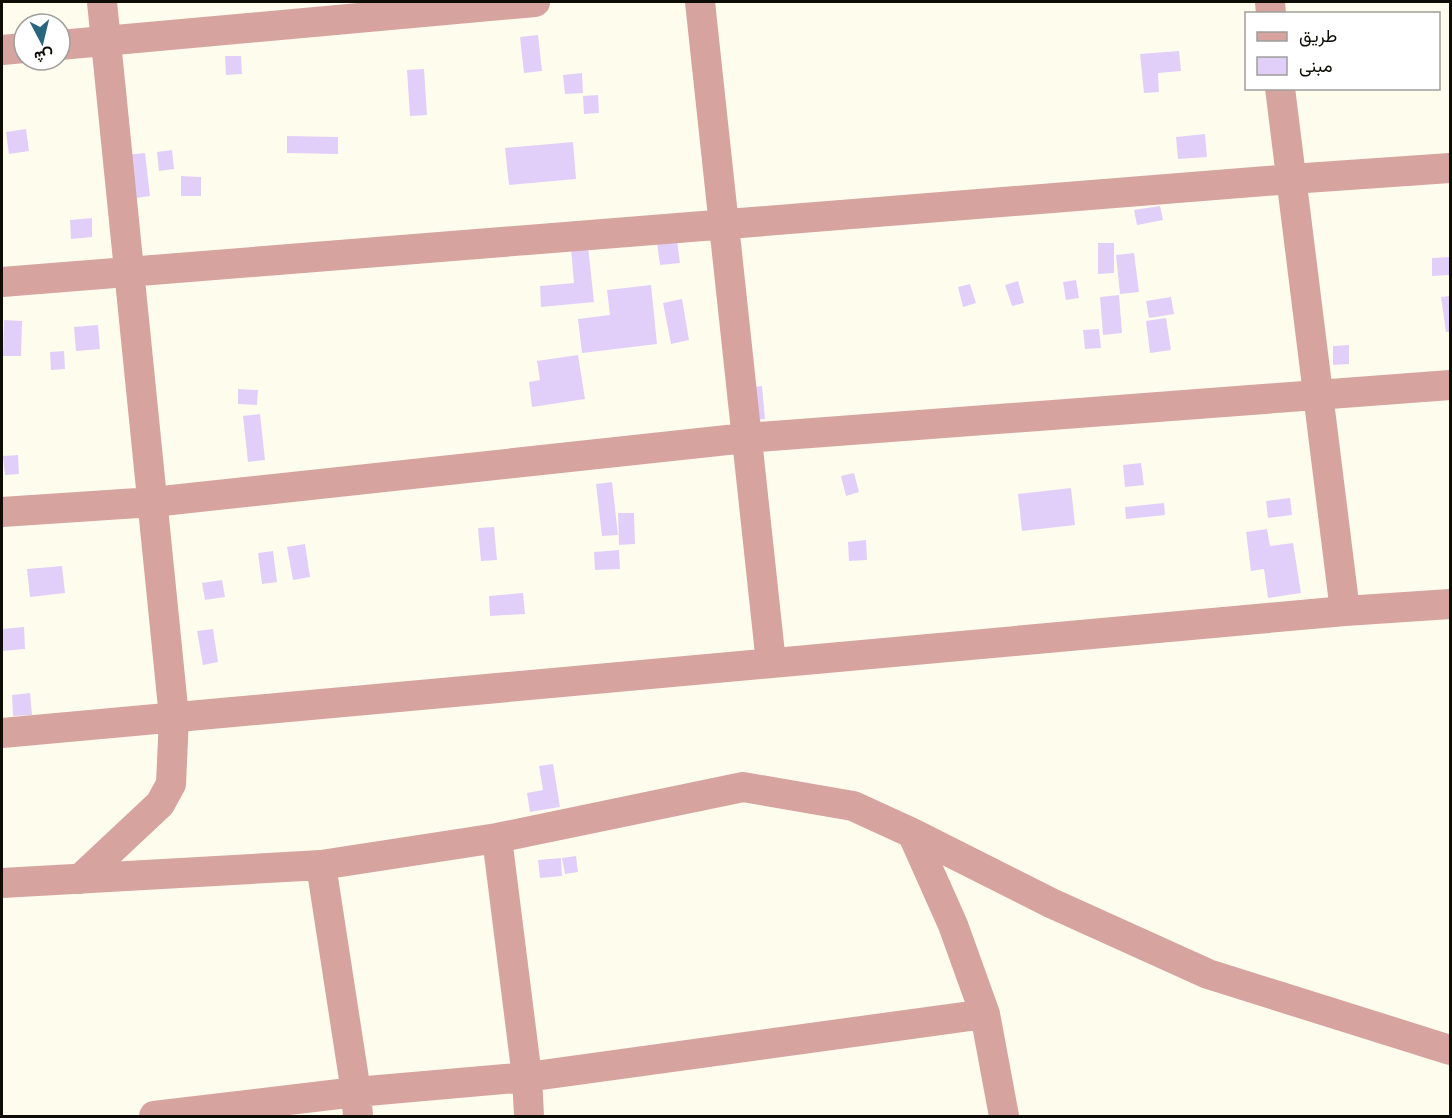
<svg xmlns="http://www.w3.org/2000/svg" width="1452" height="1118" viewBox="0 0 1452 1118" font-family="'Golos Text',Vazirmatn,sans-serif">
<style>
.building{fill:#e2cff9}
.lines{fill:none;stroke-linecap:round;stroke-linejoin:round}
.street{stroke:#d6a39e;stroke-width:30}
</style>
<rect width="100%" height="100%" fill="#fefced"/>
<!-- building -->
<path class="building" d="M538 35 542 71 524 73 520 37Z
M1179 51 1181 71 1158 73 1159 92 1144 93 1140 54Z
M225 56H241L242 74 226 75Z
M424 69 427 115 410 116 407 70Z
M582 73 583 93 565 94 563 75Z
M598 95 599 113 584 114 583 96Z
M26 129 29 151 9 154 6 132Z
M1205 134 1207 157 1178 159 1176 137Z
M287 136 338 137V154L287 153Z
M573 142 576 179 509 185 505 148Z
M172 150 174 169 159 171 157 152Z
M145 153 150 196 129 199 124 155Z
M181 176 201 177V196H181Z
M1160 206 1163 220 1137 225 1134 210Z
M92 218V237L71 239 70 220Z
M677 240 680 263 660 265 657 243Z
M1098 243H1114V273L1098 274Z
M588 246 594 302 541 307 540 286 574 283 571 248Z
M1134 253 1139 292 1120 294 1116 255Z
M1450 257V275L1432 276V258Z
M1076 280 1079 298 1066 300 1063 282Z
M1018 281 1024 303 1012 306 1005 285Z
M970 284 976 303 963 307 958 287Z
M651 285 657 344 582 353 578 319 610 315 607 290Z
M1119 295 1122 333 1103 335 1100 297Z
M1450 296V332H1446L1441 297Z
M1171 297 1174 314 1149 318 1146 301Z
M682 299 689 340 671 344 663 303Z
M1166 318 1171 350 1150 353 1146 321Z
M4 320 22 321 21 356H3Z
M98 325 100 349 76 351 74 327Z
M1099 329 1101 348 1085 349 1083 330Z
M1349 345V364L1333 365V346Z
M64 351 65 369 51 370 50 352Z
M578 355 585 399 532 407 529 382 540 380 537 361Z
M762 386 765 419 748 421 745 388Z
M238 389 258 390 257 405 238 404Z
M260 414 265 460 248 462 243 416Z
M18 455 19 474 5 475 3 456Z
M1141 463 1144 485 1125 487 1123 465Z
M854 473 859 492 846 496 841 476Z
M612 482 618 535 602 536 596 484Z
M1071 488 1075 525 1022 531 1018 494Z
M1290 498 1292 515 1268 518 1266 501Z
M1164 503 1165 515 1126 519 1125 507Z
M618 513H634L635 544 619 545Z
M494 527 497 560 481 561 478 528Z
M1267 529 1270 546 1293 543 1301 593 1268 598 1264 569 1251 571 1246 532Z
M866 540 867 560 849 561 848 542Z
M305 544 310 577 293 580 287 547Z
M619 550 620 569 595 570 594 552Z
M273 551 277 582 262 584 258 553Z
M62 566 65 593 30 597 27 569Z
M222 580 225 597 205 600 202 583Z
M523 593 525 614 490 616 489 596Z
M24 627 25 649 2 651V629Z
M213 629 218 662 203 665 197 631Z
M30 693 32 715 13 716 12 695Z
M553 764 560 807 530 812 527 793 543 790 539 766Z
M576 856 578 872 565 874 562 858Z
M561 858 562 876 540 878 538 860Z"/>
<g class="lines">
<!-- street -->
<path class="street" d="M700 2 771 663
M1270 2 1271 14
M60 45 535 2
M2 50 24 48
M1280 88 1345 611
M2 282 1291 179 1450 168
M2 512 153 502 746 438 1450 385
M2 733 1345 611 1450 604
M912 833 953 925 985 1014 1004 1116
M497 838 527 1077 529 1116
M321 865 356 1092 358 1116
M80 879 160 804 171 784 174 717 102 2
M2 883 321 865 497 838 743 787 853 806 912 833 1051 903 1208 974 1450 1050
M154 1116 356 1092 527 1077 985 1014"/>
</g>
<!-- border -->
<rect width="1452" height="1118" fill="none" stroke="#0e0d05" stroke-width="6"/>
<!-- legend -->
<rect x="1245" y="12" width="195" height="78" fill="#ffffff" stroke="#9f9e9b" stroke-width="1.5"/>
<rect x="1257" y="32" width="30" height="9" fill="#d6a39e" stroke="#9f9e9b" stroke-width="1.5"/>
<text x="1299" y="42" font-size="18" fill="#0e0d05">طريق</text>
<rect x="1257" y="57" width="30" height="18" fill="#e2cff9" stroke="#9f9e9b" stroke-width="1.5"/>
<text x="1299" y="72" font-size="18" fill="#0e0d05">مبنى</text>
<!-- north arrow -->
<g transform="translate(42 42) rotate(173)"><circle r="28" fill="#ffffff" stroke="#9f9e9b" stroke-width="1.5"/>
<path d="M0-4.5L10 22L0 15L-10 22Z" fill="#29657d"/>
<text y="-9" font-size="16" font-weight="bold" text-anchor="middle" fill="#0e0d05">ش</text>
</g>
</svg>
